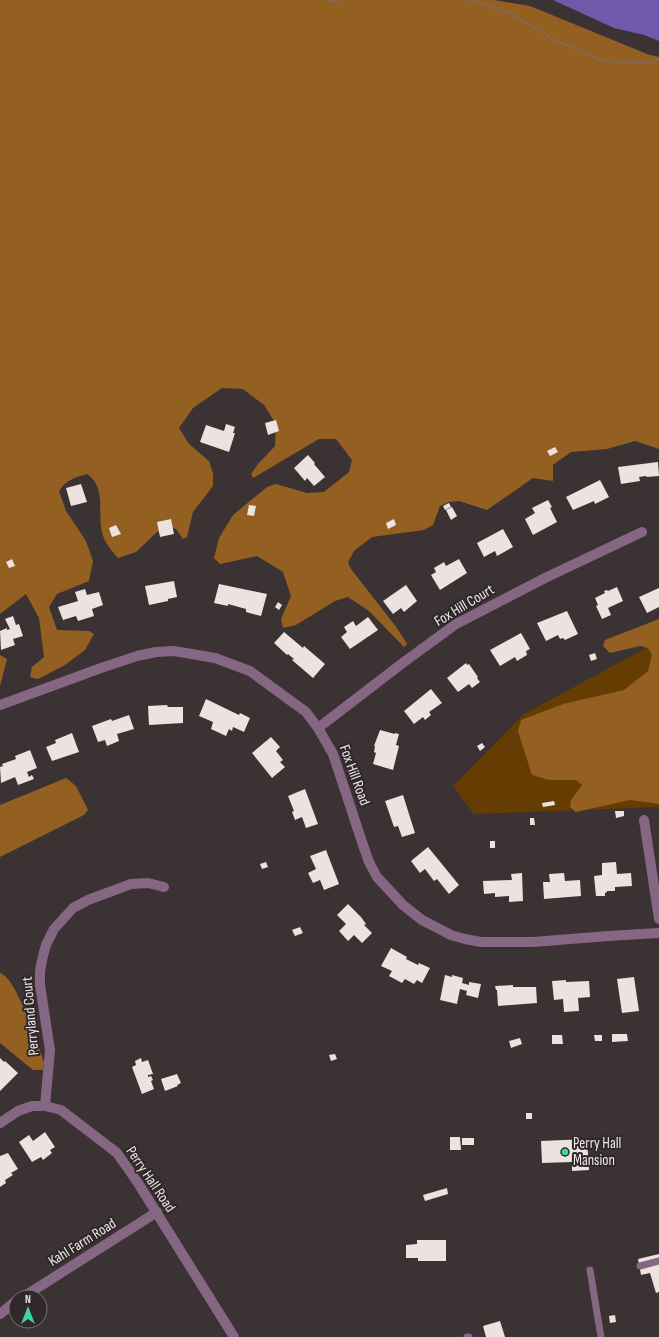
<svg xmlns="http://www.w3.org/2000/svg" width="659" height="1337" viewBox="0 0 659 1337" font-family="'Sofia Sans Condensed',sans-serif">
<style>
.green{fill:#653c01}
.forest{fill:#936022}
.water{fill:#7059ab}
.building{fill:#ede2df}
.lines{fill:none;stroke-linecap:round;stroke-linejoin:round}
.path{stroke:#766e70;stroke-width:2;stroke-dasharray:3 2;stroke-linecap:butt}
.lane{stroke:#856783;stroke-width:7}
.street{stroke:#856783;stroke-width:10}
.poi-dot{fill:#3ed4a3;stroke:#31282a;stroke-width:1.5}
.labels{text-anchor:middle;stroke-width:4;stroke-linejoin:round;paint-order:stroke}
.street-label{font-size:15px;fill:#ede7e8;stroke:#31282a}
.poi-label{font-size:15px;fill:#ede7e8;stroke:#31282a;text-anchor:start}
</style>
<rect width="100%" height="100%" fill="#3b3234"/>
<!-- green -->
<path class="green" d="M659 641V807L474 814 453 786 524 714Z"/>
<!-- forest -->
<path class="forest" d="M0 0H494L530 6 647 54 659 57V449L635 441 607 449 571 452 553 465V481L533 478 487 510 459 501 449 502 440 506 433 525 424 530 372 537 354 551 348 562 351 569 397 628 407 644 404 647 369 611 348 597 335 601 296 625 283 628 281 619 291 596 283 572 257 556 220 564 214 558 219 538 233 515 267 487 276 484 307 493 324 492 349 472 352 460 336 439H319L253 478 251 474 258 464 275 446 276 424 264 405 243 389 222 388 193 408 179 428 189 444 209 461 213 473V486L193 512 187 537 183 539 176 529 168 527 157 532 136 552 118 558C111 550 104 542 102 532 97 511 107 488 87 474 75 477 65 481 59 491L66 511 86 541 93 561 89 581 57 594 49 607 57 630 89 631 94 634 85 650 65 665 38 679 30 677 32 667 44 657 39 618 26 594 0 614Z
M659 619V804L630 800 576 812 570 807 571 800 582 785 576 780H549L532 775 518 731 521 720 563 704 624 690 648 671 652 655 648 648 640 646 610 653 603 646 605 640Z
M0 655 7 659 0 686Z
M66 778 76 786 88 810 84 815 0 857V805Z
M0 973C17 978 37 1044 44 1062L43 1070H33L0 1043Z"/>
<!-- water -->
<path class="water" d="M553 0H659V41L644 35 614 28Z"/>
<!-- building -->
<path class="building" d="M276 420 279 431 268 435 265 423Z
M226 424 235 427 233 433H235L229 452 200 442 206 425 224 431Z
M555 447 558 452 550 456 547 451Z
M308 455 315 463 314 464 325 477 314 486 307 478 305 481 294 468Z
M658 462 659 476 647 477 646 476 639 477 640 481 621 484 618 467Z
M600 480 609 497 595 504 594 501 573 510 566 497Z
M81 484 87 502 71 506 66 488Z
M548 500 552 507 550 508 557 522 533 535 525 519 535 513 532 508Z
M449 503 451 507 445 510 443 506Z
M249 505 256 506 254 516 247 515Z
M452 507 457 516 451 520 446 510Z
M171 519 174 534 160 537 157 522Z
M394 519 396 525 388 529 386 523Z
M116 525 121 534 112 537 109 528Z
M503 529 513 547 497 556 495 551 484 557 477 543Z
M12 559 15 566 9 568 6 562Z
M459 559 467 573 440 590 431 575 436 572 434 568 444 562 446 566Z
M174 581 177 597 168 599V601L149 605 145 586Z
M219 584 267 594 261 616 246 612V609L228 604V606L214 603Z
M406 585 417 601 404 612 401 608 393 614 383 601Z
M617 587 623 601 608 608 611 615 602 619 596 606 598 605 595 598 605 593 604 591 607 590 608 591Z
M659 588V607L647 613 639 597Z
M85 589 87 595 99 592 103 605 92 609 94 616 78 621 76 616 63 620 58 607 78 601 75 592Z
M278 602 282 605 279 610 275 607Z
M567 611 578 634 565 640 563 638 560 639 558 635 546 641 537 623Z
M13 616 16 625 19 624 23 636 13 639 15 645 1 650 0 631 7 628V630L10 629 5 619Z
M368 617 378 630 350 649 341 637 347 632 344 627 353 621 356 626Z
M284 632 303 648 304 646 325 664 313 678 292 660 294 659 288 654 287 655 274 643Z
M521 633 530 649 526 651 527 655 517 661 515 657 500 666 490 650Z
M595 653 597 659 591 661 589 655Z
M466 663 467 665 469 664 478 677 477 678 480 682 472 688 469 684 458 692 447 678Z
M431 689 442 703 429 712 431 715 425 720 423 717 414 724 404 711Z
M206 699 239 715 240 713 250 718 244 732 233 727 232 731 229 729 226 736 211 729 213 722 199 716Z
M167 705 168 707H183V723L149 725 148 706Z
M129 715 134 729 117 734 119 741 107 746 105 740 98 742 92 726 111 719 112 721Z
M380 730 395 734V733L399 734 396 745 399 746 393 770 373 764 376 753 374 752 375 746H374Z
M72 733 79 752 52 761 46 747 56 743 55 740Z
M271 737 280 747 276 751 283 760 280 762 285 767 272 778 252 753Z
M482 743 485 747 480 751 477 746Z
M30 750 37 768 27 772 29 777 32 775 34 779 18 785 15 777 1 783 0 767 3 766 2 764 16 759 15 756Z
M305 789 318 824 306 828 302 817 295 820 292 812 294 811 288 796Z
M403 795 415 833 402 837 398 826 394 827 385 801Z
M554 801 555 805 543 807 542 803Z
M615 811H624V816L616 818Z
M530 818H534L535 825H530Z
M490 841H495V848H490Z
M428 847 459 885 449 894 437 879 434 881 425 869 420 873 411 861Z
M326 850 339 884 324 890 320 880 313 883 308 873 316 869 310 856Z
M266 862 268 867 262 869 260 864Z
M616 862 617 874 631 873 632 886 615 887V891H607V892L605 893V896H596L594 876 602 875V863Z
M522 873 523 901 509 902V896L495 897V893L484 894 483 881 512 880 511 874Z
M564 873 565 881 580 880 581 896 544 899 543 882H550L549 874Z
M348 904 361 917 366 924 364 925 372 933 362 943 354 935 348 941 339 931 346 924 337 915Z
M300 927 303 933 295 936 292 930Z
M391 948 407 957 406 959 418 965 419 963 430 968 422 983 417 980 414 984 405 979 402 983 389 976 392 971 381 966Z
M445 975 452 977V975L463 978 462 983 469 985V982L481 984 478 998 466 995 467 991 460 989 457 1004 440 1000Z
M634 977 639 1011 622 1013 617 979Z
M566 980V982L589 981 590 997 578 998 579 1011 564 1012 563 999 554 1000 552 981Z
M513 985V987H536L537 1003 498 1006 497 990H496L495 986Z
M612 1034H627L628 1041 612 1042Z
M552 1035H562L563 1044H552Z
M594 1035H602V1041H595Z
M520 1038 522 1044 511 1048 509 1041Z
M335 1054 337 1059 331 1061 329 1055Z
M0 1058 4 1062 5 1061 18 1073 0 1091Z
M141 1058 142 1062 148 1060 153 1074 148 1075V1077L151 1076 153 1080 151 1081 154 1089 142 1094 132 1067 136 1065 135 1061Z
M177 1074 181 1083 177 1085 178 1086 165 1091 161 1079Z
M526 1113H532V1119H526Z
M45 1132 55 1147 50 1150 52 1153 43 1160 41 1157 32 1162 19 1142 29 1135 33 1141Z
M450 1137H460L461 1150H450Z
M462 1138H474V1145H462Z
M587 1139 589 1170 572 1171V1162L542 1163 541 1141Z
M8 1153 18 1169 11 1173 13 1175 5 1180 6 1183 0 1187V1156Z
M447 1188 448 1194 425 1201 423 1195Z
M417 1240H446V1261H418V1258H406V1245L417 1244Z
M659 1254V1292L656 1293 650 1273 641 1275 638 1259Z
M615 1315 616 1322 610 1323 609 1316Z
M500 1321 505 1337H486L483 1326Z"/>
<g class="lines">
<!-- path -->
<path class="path" d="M328 0 336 1 341 0
M470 0 514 15 554 40 599 59 617 62 649 63 659 60"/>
<!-- lane -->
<path class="lane" d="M640 1266 659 1261
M590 1270 601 1337
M467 1337H469"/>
<!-- street -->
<path class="street" d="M0 705 101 668 137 656 156 652 174 651 215 658 250 671 306 712 318 728 333 754 363 845 369 862 377 877 403 905 422 920 451 935 465 939 481 942H533L608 936 659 933
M318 728 404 662 456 624 545 578 642 532
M644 820 659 919
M45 1106 50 1050 40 985V971L42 960 46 945 54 929 73 908 88 900 131 884 148 883 164 887
M0 1123 18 1111 32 1106H45L61 1110 117 1153 138 1183 234 1337
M23 1297 157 1212
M0 1314 16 1301"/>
</g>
<!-- markers -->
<circle class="poi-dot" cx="565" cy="1152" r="4"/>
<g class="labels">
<!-- street labels -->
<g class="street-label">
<text transform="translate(464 605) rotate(-31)" y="5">Fox Hill Court</text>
<text transform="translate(355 775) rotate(70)" y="5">Fox Hill Road</text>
<text transform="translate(30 1016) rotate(-95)" y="5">Perryland Court</text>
<text transform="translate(151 1179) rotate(56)" y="5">Perry Hall Road</text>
<text transform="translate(82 1242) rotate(-32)" y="5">Kahl Farm Road</text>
</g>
<!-- poi labels -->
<g class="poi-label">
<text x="573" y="1148">Perry Hall<tspan x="573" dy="17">Mansion</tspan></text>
</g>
</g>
<!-- north arrow -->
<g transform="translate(28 1309)"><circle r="19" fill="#31282a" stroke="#7c7476"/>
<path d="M0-3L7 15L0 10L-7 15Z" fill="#3ed4a3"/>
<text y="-6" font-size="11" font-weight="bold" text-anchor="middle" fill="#ede7e8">N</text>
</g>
</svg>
